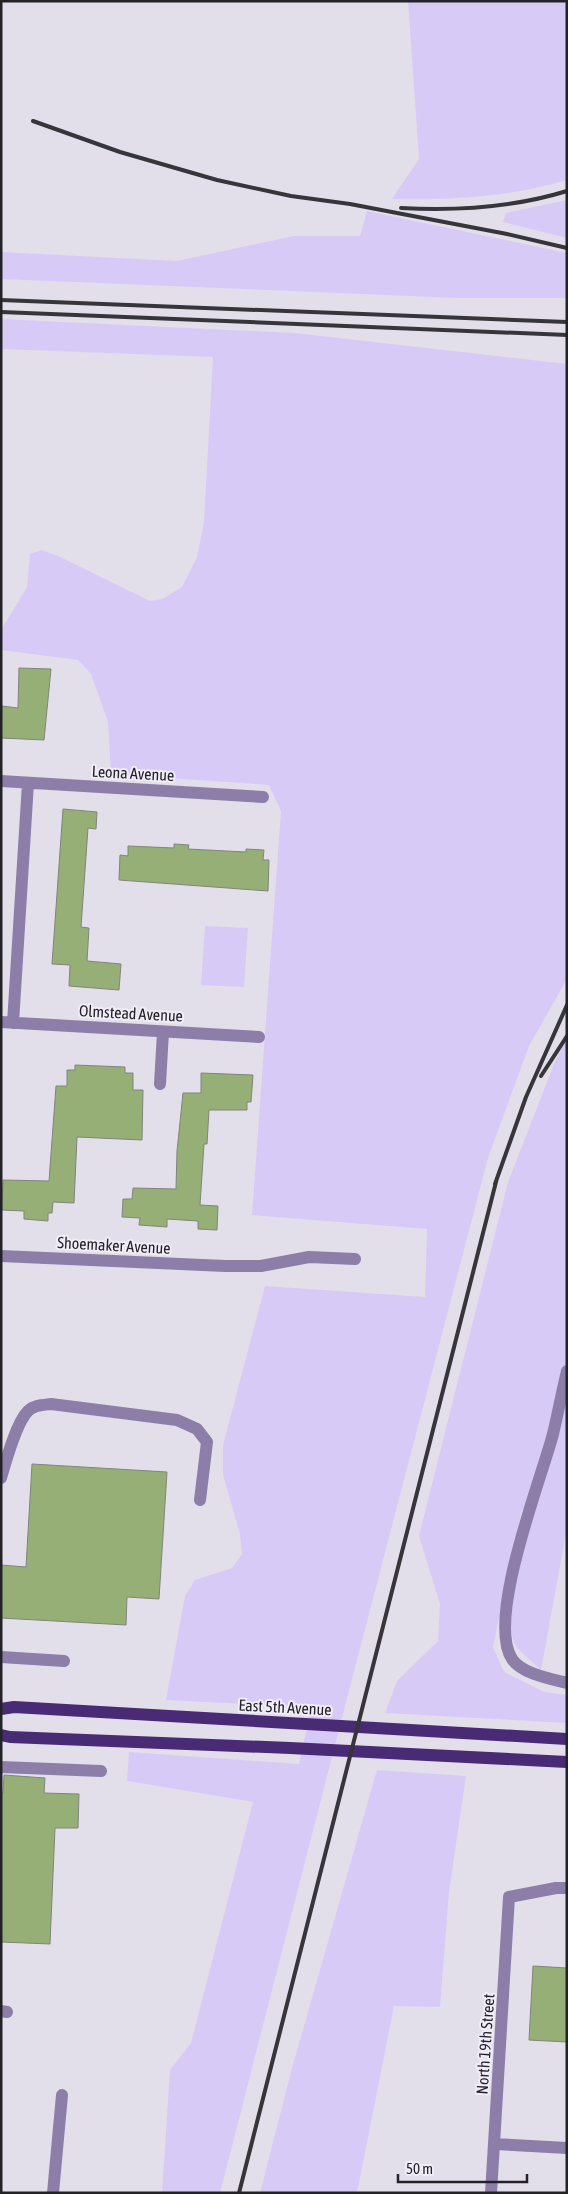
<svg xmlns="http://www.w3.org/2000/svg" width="568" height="2194" viewBox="0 0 568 2194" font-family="'Asap Condensed',sans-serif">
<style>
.green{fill:#d8caf7}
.building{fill:#95af76;stroke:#80857b}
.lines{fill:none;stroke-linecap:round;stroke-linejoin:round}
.minor{stroke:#8c7ea9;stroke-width:12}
.major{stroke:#492a75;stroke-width:12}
.rail{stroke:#36353a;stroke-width:4}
.labels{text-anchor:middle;stroke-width:4;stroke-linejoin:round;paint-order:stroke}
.street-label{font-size:16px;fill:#232226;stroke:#f0ecf8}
</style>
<rect width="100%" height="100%" fill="#e2dfeb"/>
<!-- green -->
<path class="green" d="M408 1H567V180C511 197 450 200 392 199L419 159Z
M567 200V238L503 222 506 213Z
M367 211 567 253V298H458L1 279V252L177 261 294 236H360Z
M1 319 295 333 567 364V979L529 1046 488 1158 345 1706 220 2193H162L170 2070 191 2043 253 1802 127 1781 129 1752 299 1764 312 1704 308 1707 166 1700 185 1596 195 1580 232 1568 242 1554 240 1534 223 1475V1445L265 1286 425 1297 427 1229 252 1215 281 811 269 785 111 774 108 722 91 674 78 660 1 650V630L27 587 30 554 41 550 58 556 150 601 162 599 182 587 197 557 204 522 213 357 1 349Z
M205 926 248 928 244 987 201 985Z
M567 1039V1528L541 1670C533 1662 522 1654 516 1646 501 1625 526 1539 532 1513L522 1509 493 1647 504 1672 544 1692 567 1695V1723L385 1713 397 1681 438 1641 440 1604 419 1536 508 1182 556 1059Z
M377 1770 466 1776 449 1892 440 2007 394 2006 357 2193H260L292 2068Z"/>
<!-- building -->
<path class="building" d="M19 668 51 669 44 740 1 738 2 706 18 708Z
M63 809 97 812 96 829 88 828 81 927 89 928 87 961 121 964 119 990 69 986 70 965 52 964Z
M174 844 189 845 188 849 246 852V849L264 850 263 860H269L268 891 119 880 120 855 128 856V846L174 848Z
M75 1065 125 1067V1073H133V1090H143L142 1140 77 1137 74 1203 53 1202 52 1213H48V1221L24 1219V1211L2 1210 3 1180 49 1181 56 1086H67V1070H75Z
M201 1073 253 1075 251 1102H247V1110H209L207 1144H204L200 1205 218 1206 217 1230 198 1229V1221L167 1219V1227L139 1225 140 1218 122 1217 123 1199H132L133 1188 176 1189 177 1151 183 1093H201Z
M32 1464 167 1472 159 1599 127 1597 126 1625 1 1618V1565L26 1567Z
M4 1775 45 1778 44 1793 79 1794 78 1828H55L50 1944 1 1942V1793H3Z
M533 1966 567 1968V2042L529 2040Z"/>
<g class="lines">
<!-- minor -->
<path class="minor" d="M1 781 263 797
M1 1022 259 1037
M13 1023 28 783
M160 1084 163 1032
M1 1256 225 1266H261L309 1257 355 1259
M567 1371C562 1392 558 1413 553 1434 541 1480 486 1619 512 1659 522 1674 551 1679 567 1683
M1 1478C6 1461 16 1423 28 1411 34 1405 43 1405 51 1404L177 1420 197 1429 207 1442 200 1500
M1 1657 64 1661
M1 1767 101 1771
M1 2011 7 2012
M495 2144 567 2148
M53 2193 62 2095
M491 2193 509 1897 556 1888H567"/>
<!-- major -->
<path class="major" d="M1 1709 14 1707 567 1739
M1 1735 10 1737 290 1748 567 1762"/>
<!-- rail -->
<path class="rail" d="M33 121 120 152 217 180 291 196 350 204 507 234 567 248
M401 208C455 211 515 207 567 191
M1 300 567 322
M1 312 567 335
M541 1076 567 1036
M495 1184 526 1097 567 1005
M239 2193 497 1178"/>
</g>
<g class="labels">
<!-- street labels -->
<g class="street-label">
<text transform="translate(133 773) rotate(3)" y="6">Leona Avenue</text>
<text transform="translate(131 1013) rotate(3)" y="6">Olmstead Avenue</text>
<text transform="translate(114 1245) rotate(3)" y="6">Shoemaker Avenue</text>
<text transform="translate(285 1707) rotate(3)" y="6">East 5th Avenue</text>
<text transform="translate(485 2044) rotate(-86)" y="6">North 19th Street</text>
</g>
</g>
<!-- border -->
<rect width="568" height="2194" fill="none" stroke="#232226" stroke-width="5"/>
<!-- scale -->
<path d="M398 2174v8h129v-8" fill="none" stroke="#232226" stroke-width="2.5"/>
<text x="406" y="2174" font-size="15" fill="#232226" stroke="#f0ecf8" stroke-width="4" paint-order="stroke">50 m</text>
</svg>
